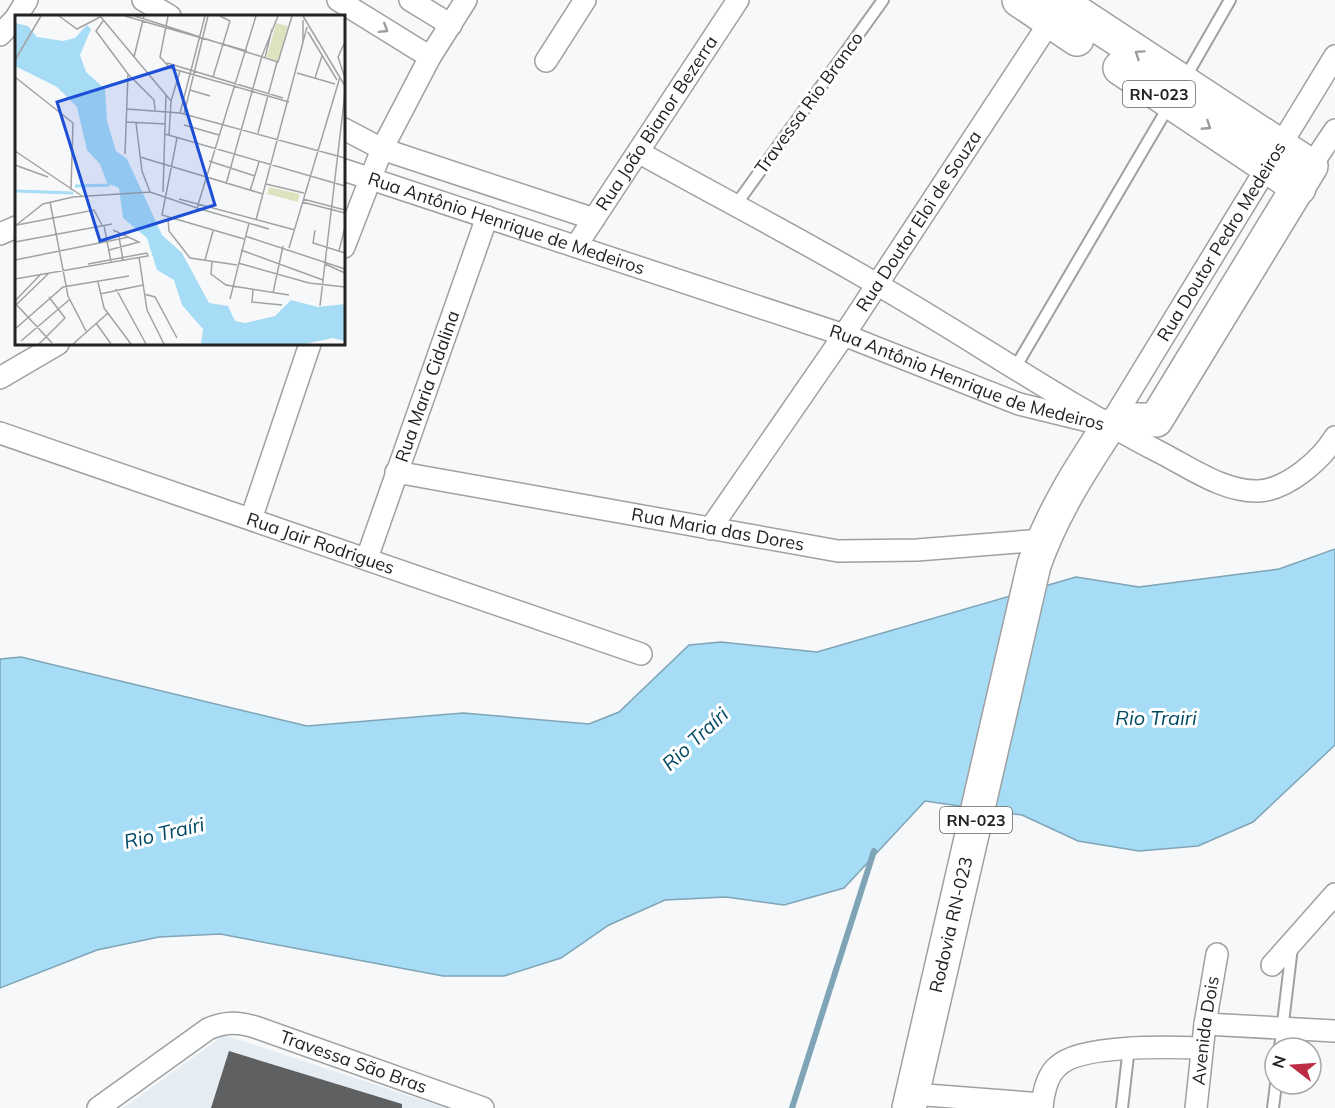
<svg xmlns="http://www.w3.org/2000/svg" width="1335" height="1108" viewBox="0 0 1335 1108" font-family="Mulish,sans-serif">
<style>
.built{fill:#e5edf3}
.water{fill:#a6dcf5;stroke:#7ea4b6;stroke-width:1.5}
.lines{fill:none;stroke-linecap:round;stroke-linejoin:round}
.stream{stroke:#7ea4b6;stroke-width:6}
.building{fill:#5f6061}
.service-casing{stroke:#9fa0a1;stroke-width:14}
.minor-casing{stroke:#9fa0a1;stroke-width:24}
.primary-casing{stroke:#9fa0a1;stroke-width:36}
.service{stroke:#fff;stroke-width:10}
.minor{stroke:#fff;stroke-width:21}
.primary{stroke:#fff;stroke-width:33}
.oneway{stroke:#9c9c9c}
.labels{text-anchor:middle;stroke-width:6;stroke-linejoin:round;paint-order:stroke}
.shield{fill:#fff;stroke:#646464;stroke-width:1.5}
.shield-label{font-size:16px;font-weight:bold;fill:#222}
.street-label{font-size:18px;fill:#222;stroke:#fff}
.water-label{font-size:20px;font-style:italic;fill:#004a64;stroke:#fff}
.inset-river{fill:none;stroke:#a6dcf5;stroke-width:3}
.inset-road{fill:none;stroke:#a2a2a3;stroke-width:1.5}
.view{fill:#1d4ed8;fill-opacity:0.15;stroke:#1d4ed8;stroke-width:3}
.inset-edge{fill:none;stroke:#222;stroke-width:3}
</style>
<rect width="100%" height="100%" fill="#f7f8f9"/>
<!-- built -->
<path class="built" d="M224 1035 446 1108H123Z"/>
<!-- water -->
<path class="water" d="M1335 549V745L1253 822 1198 846 1139 851 1078 841 1022 815 925 801 844 888 784 905 726 897 665 900 609 925 561 958 504 976H443L220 934 159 937 97 950 0 988V659L21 657 307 726 463 713 589 724 619 712 689 645 721 642 817 652 1076 577 1139 587 1279 569Z"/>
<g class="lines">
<!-- stream -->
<path class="stream" d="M792 1108 874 851"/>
</g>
<!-- building -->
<path class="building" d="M229 1051 402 1104V1108H211Z"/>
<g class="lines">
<!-- service casing -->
<g class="service-casing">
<path id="service" d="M1184 80 1230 0
M735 206 883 0
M1015 368 1170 104
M1280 1048 1292 947
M1122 1108 1129 1047
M1273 1108 1276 1084"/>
</g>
<!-- minor casing -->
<g class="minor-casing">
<g id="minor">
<path d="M143 0 170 16"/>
<path d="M338 0 430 57"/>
<path d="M410 0 451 25"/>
<path d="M17 16 27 0"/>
<path d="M0 35 16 18"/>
<path d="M546 61 585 0"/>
<path d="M344 129 382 149 594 219"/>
<path d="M640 153C719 197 800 239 878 285 975 341 1067 405 1167 456 1195 471 1226 492 1259 491 1288 489 1321 460 1335 437"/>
<path d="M1311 166 1335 130"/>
<path id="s1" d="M344 170 844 335 1019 404 1109 426"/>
<path d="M0 234 16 227"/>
<path id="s2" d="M576 246 738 0"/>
<path d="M344 247 382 149 430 57 466 0"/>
<path d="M0 378 58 344"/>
<path id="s3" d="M1109 426 1335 56"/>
<path id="s4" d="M0 433 641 654"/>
<path id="s5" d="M396 472 838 551 917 550 1043 540"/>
<path d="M251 519 310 344"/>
<path id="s6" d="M710 529 844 335 1057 11"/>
<path id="s7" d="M367 558 487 217"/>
<path d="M1272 965 1335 894"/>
<path d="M1205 1024 1335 1031"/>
<path d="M913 1094 1042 1104"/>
<path id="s8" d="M98 1108 208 1029C226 1021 240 1022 258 1028L483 1108"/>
<path d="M1042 1108C1043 1094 1047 1075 1058 1066 1081 1044 1170 1047 1202 1048"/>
<path id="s9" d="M1196 1108 1205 1024 1217 954"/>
</g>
</g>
<!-- primary casing -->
<g class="primary-casing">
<g id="primary">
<path d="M1019 0 1077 39"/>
<path d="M1120 68 1299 188"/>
<path id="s10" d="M909 1108 1034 565C1052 514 1079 471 1109 426L1132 420H1156L1311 166 1058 0"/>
</g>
</g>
<!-- service -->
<use href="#service" class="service"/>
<!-- minor -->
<use href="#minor" class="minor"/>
<!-- primary -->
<use href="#primary" class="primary"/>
</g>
<!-- one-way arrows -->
<defs><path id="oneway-chevron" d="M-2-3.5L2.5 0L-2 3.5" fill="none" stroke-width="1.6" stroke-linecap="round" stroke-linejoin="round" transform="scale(1.5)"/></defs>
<g class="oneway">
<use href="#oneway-chevron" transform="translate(384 29) rotate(32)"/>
<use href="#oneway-chevron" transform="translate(1139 54) rotate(-146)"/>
<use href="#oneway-chevron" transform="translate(1207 126) rotate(33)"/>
</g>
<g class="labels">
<!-- shield labels -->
<g class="shield">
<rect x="1123" y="81" width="72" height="26" rx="4.5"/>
<rect x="940" y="807" width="72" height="26" rx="4.5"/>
</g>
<g class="shield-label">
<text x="1159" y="100">RN-023</text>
<text x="976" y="826">RN-023</text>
</g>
<!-- street labels -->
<g class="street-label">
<text transform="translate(809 103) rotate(-54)" y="6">Travessa Rio Branco</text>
<text dy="6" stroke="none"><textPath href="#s2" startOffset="147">Rua João Bianor Bezerra</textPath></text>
<text dy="6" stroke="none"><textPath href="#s6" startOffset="372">Rua Doutor Eloi de Souza</textPath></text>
<text dy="6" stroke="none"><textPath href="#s1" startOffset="171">Rua Antônio Henrique de Medeiros</textPath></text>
<text dy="6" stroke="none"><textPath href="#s3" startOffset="216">Rua Doutor Pedro Medeiros</textPath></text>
<text dy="6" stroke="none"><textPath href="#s1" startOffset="657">Rua Antônio Henrique de Medeiros</textPath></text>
<text dy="6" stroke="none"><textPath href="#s7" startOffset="182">Rua Maria Cidalina</textPath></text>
<text dy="6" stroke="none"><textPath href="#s5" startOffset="327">Rua Maria das Dores</textPath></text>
<text dy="6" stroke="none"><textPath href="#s4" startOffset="339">Rua Jair Rodrigues</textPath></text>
<text dy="6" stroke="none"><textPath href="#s10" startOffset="188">Rodovia RN-023</textPath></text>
<text dy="6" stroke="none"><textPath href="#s9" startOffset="78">Avenida Dois</textPath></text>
<text dy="6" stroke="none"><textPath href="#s8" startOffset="288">Travessa São Bras</textPath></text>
</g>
<!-- water labels -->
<g class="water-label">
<text x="1156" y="725">Rio Trairi</text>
<text transform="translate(695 739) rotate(-43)" y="7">Rio Traíri</text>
<text transform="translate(164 833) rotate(-13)" y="7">Rio Traíri</text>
</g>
</g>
<!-- overview -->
<g transform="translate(15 15)">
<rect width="330" height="330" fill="#f7f8f9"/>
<path d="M261 8 273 11 263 46 252 42ZM254 172 285 179 283 187 252 179Z" fill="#dde3bf"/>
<path d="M0 8 13 11 22 22 48 26 60 23 72 10 76 14 65 40 71 57 90 74 92 106 101 136 112 144 147 220 167 238 194 288 213 291 220 306 230 308 260 301 276 285 303 292 330 289V326L318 323 289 329H186L188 314 167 290 159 265 142 255 132 223 108 203 104 173 92 168 85 149 72 135 62 92 42 72 0 51Z" fill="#a6dcf5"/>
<path class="inset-river" d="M60 171 95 170M0 176 58 178"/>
<path class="inset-road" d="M44 1 62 14 85 2M85 1 156 86M110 1 232 36M120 1 263 47 277 1M153 1 145 42 155 53 274 87M288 1 330 71M288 5V27M88 6 81 16 113 59 139 85 140 95M293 17 322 65M330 27 323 42 330 63M119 42 129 1M250 43 257 14M0 45 26 1M152 48 268 83M282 58 320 69M0 62 58 108 56 175M198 62 215 6 205 1M300 63 307 41M175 75 195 81M112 94 165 98 330 143M165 98 190 1M169 99 193 1M111 107 151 109M121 108 127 156 135 177M169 110 204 120M243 118 262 47M150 119 330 171M154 120 156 86 165 56M162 123 147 200 229 224M0 136 67 181M110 139 113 59M125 142 248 179M194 146 240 161M0 150 33 162M211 169 247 41 263 1M251 169 289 178M235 176 244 147M148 177 151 80M164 184 280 215M288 184 330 195M35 187 53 281 71 316M287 187 330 198M182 193 254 214M153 204 154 216 175 243 222 250M241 205 292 12M2 210 79 195 87 210M89 210 96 247M0 211 28 189 58 182 135 177 182 193 241 1M300 215 298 228 330 238M230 221 330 254M104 222 108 245M0 227 97 209M274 233 325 62M94 235 124 227 98 215M226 235 308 265M324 236 330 212M124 242 132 295 149 329M0 245 114 222M190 245 198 216M197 246 196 259 211 270 274 280M223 248 294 268 330 272M73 249 132 238M310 249 330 258M0 264 133 241 132 238M83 267 89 293 116 329M101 274 131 329M238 275 237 287 267 290M258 278 268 231M85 279 128 270M129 279 140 282 162 323M215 284 234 208M0 286 26 259M0 288 37 328M1 290 34 258M305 291 330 78M81 308 96 329M0 314 48 272 114 261M6 326 54 285M24 329 50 303 34 282M58 329 93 298"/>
<path class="view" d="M158 51 200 190 85 226 42 87Z"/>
<rect width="330" height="330" class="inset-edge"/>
</g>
<!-- north arrow -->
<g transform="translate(1293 1066) rotate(287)"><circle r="28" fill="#ffffff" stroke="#a7a7a7" stroke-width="1.5"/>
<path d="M0-4.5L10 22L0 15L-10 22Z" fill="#bd2c43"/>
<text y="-9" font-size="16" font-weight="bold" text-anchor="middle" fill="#222222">N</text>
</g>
</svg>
